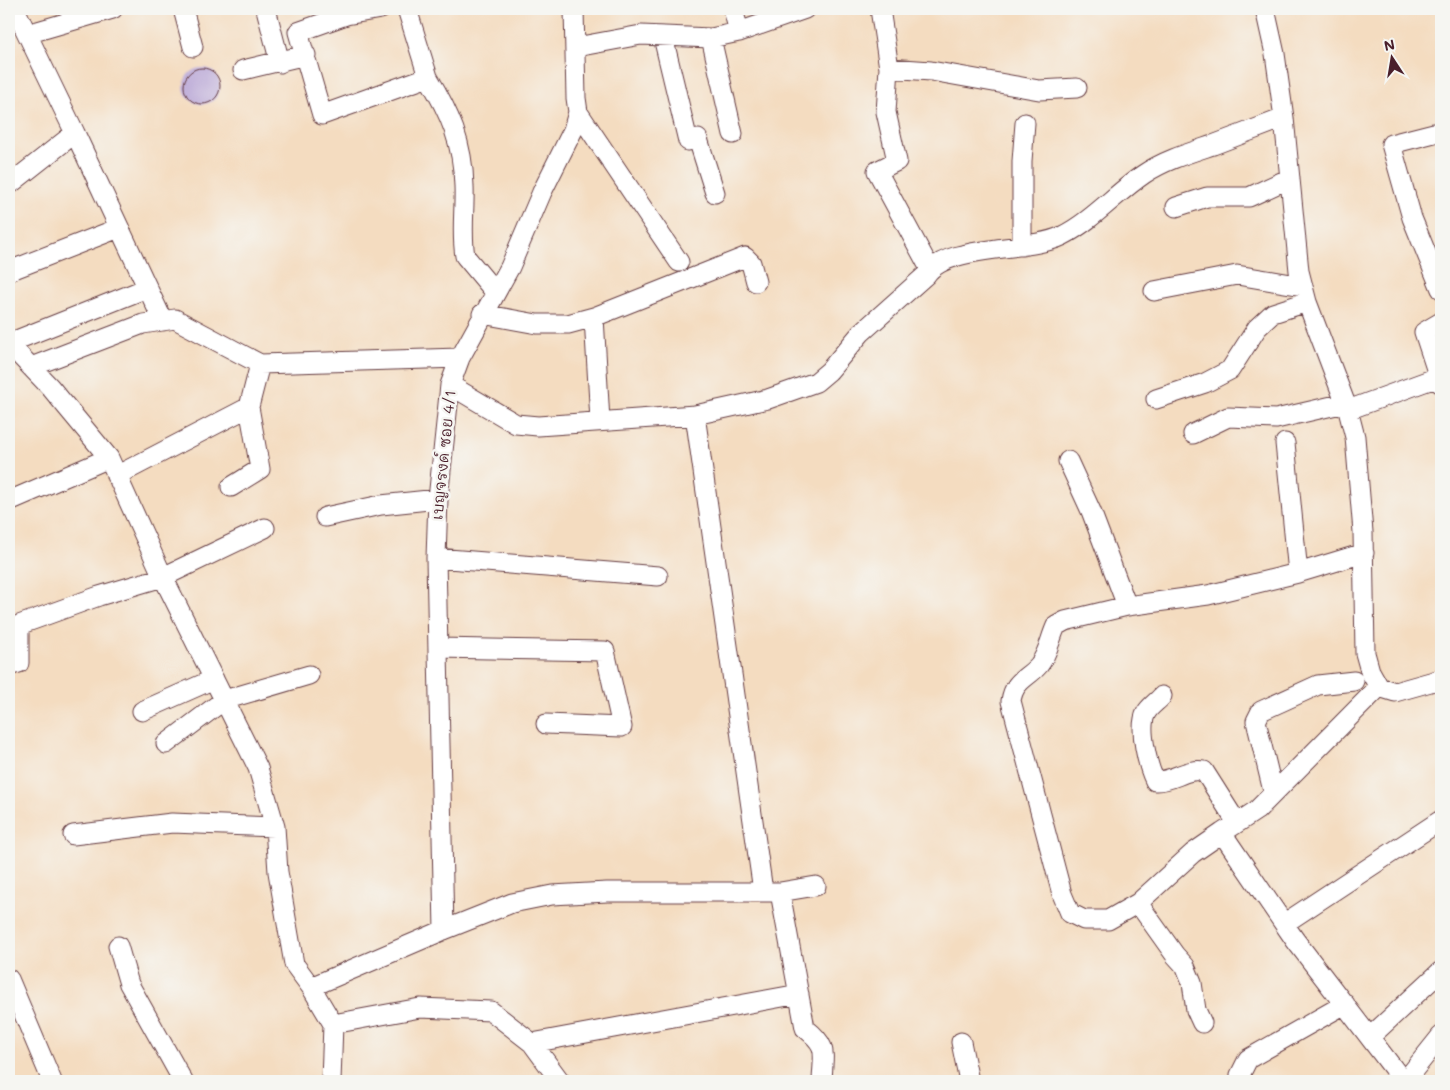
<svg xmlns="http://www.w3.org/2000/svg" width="1450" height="1090" viewBox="0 0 1450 1090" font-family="Mali,'Playpen Sans Thai',sans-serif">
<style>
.building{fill:#bdacd8}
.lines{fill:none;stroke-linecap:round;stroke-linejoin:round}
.minor-casing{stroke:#643b41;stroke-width:21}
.minor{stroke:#fff;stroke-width:19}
.labels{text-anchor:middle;stroke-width:5;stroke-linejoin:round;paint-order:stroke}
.street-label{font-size:15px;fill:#4a1f2b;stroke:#f6f6f2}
</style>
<rect width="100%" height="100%" fill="#f6f6f2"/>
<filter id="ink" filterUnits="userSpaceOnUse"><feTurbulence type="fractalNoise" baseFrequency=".02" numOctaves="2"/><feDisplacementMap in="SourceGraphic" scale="10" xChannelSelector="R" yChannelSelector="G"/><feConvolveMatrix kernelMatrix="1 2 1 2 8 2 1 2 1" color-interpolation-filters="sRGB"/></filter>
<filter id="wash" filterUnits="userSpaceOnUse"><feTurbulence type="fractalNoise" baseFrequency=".0096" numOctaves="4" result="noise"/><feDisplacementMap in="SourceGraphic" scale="20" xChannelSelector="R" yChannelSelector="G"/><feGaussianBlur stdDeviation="1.12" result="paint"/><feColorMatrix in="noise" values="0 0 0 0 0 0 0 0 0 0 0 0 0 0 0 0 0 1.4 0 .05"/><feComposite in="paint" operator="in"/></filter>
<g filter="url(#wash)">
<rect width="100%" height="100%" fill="#f4dcc0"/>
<g id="blocks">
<!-- building -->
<path class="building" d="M184 86a18 18 0 1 1 36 0a18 18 0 1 1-36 0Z"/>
</g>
</g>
<g filter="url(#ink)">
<use href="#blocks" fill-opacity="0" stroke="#643b41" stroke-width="1"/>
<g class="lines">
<!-- minor casing -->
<g class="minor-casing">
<path id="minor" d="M183 9 193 47
M266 9 280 63
M381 9 346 15 298 32 322 115 428 77 407 9
M733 9 739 32
M880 9 889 68 886 112 897 161 877 171 930 269
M1265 9 1275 54 1284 118 1299 271 1307 302 1348 410 1355 437 1363 532 1365 653 1370 671 1379 687 1395 692 1441 679
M27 34 113 9
M663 37 688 141 698 139 715 193
M711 38 733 134
M576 47 641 35 711 38 739 32 805 9
M889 68 931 71 1039 90 1077 88
M243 70 306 55
M428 77C450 114 463 143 464 186 465 209 461 233 465 256L495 292
M578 112 679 262
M75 133 163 321
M1434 133 1391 144 1412 218 1441 289
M9 185 75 133 15 9
M1176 207 1207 197H1249L1290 178
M1022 246V161L1025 123
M9 271 119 228
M1154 291 1237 275 1303 286
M482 314 537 324H568L594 317 745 257 751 263 756 282
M594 317 600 421
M1441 322 1424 332 1441 384
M9 343 147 288
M9 344 50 387 109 458 163 577 258 768 275 827 278 872 294 964 311 987 333 1024 331 1081
M31 367 143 324 175 319 260 364 460 358
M450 385 516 424 538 426 695 415 768 399 816 382 829 371 861 333 926 275C946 244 1029 252 1062 236 1092 221 1116 193 1144 174 1165 160 1189 153 1213 145 1237 136 1260 127 1284 118
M1156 399 1205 383 1230 370 1257 328 1273 313 1307 302
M1348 410 1438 377
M695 415 763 891
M1193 434 1228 417 1276 419 1345 403
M1285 443 1298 573
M1068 461 1091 511 1127 606
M116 476 249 407
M231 487 260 469 249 407 260 364
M9 501 109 458
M325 517 381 505 438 499
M436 558 658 576
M438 648 605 651 622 727 546 724
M9 666 19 663V625L99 596 163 577 265 528
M1379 687 1257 810 1222 833 1295 940 1403 1081
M1162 696C1158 701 1149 707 1146 713 1138 728 1148 767 1155 781 1173 782 1185 768 1204 771L1237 823
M142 711 214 679
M166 744 224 700 309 675
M1273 791 1256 721 1261 711 1318 685 1354 681
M1222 833 1193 853 1138 903 1108 920H1084L1070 913 1062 894 1011 701C1014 680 1027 679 1039 665 1048 654 1050 639 1056 626L1065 621 1127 606 1208 595 1298 573 1364 553
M73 835 172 823 275 827
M780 892 805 1028C829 1047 823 1052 822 1081
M1138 903 1175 955 1185 966 1192 983 1196 1010 1202 1023
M1285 923 1441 820
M444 930 436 558 438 499 450 385 460 358 510 267 542 192 573 130 578 112 576 98 574 9
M118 946 129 984 183 1081
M9 979 52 1081
M311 987 444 930 512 903 552 895 607 892H780L816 886
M333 1024 420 1008 491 1011 532 1043 560 1081
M1370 1037 1441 971
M961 1042 969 1081
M532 1043 799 994
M1242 1081 1240 1075 1248 1059 1345 1004
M1405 1081 1441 1036"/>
</g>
<!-- minor -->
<use href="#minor" class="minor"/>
</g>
</g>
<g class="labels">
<!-- street labels -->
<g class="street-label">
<text transform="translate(444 455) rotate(-84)" y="5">เบญจรงด์ ซอย 4/1</text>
</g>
</g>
<!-- margin -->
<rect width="1450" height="1090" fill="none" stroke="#f6f6f2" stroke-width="30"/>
<!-- north arrow -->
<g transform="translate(1392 58) rotate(348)" stroke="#f6f6f2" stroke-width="4" paint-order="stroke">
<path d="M0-4L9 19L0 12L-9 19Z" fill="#4a1f2b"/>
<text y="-8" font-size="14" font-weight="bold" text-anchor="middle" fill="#4a1f2b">N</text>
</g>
</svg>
